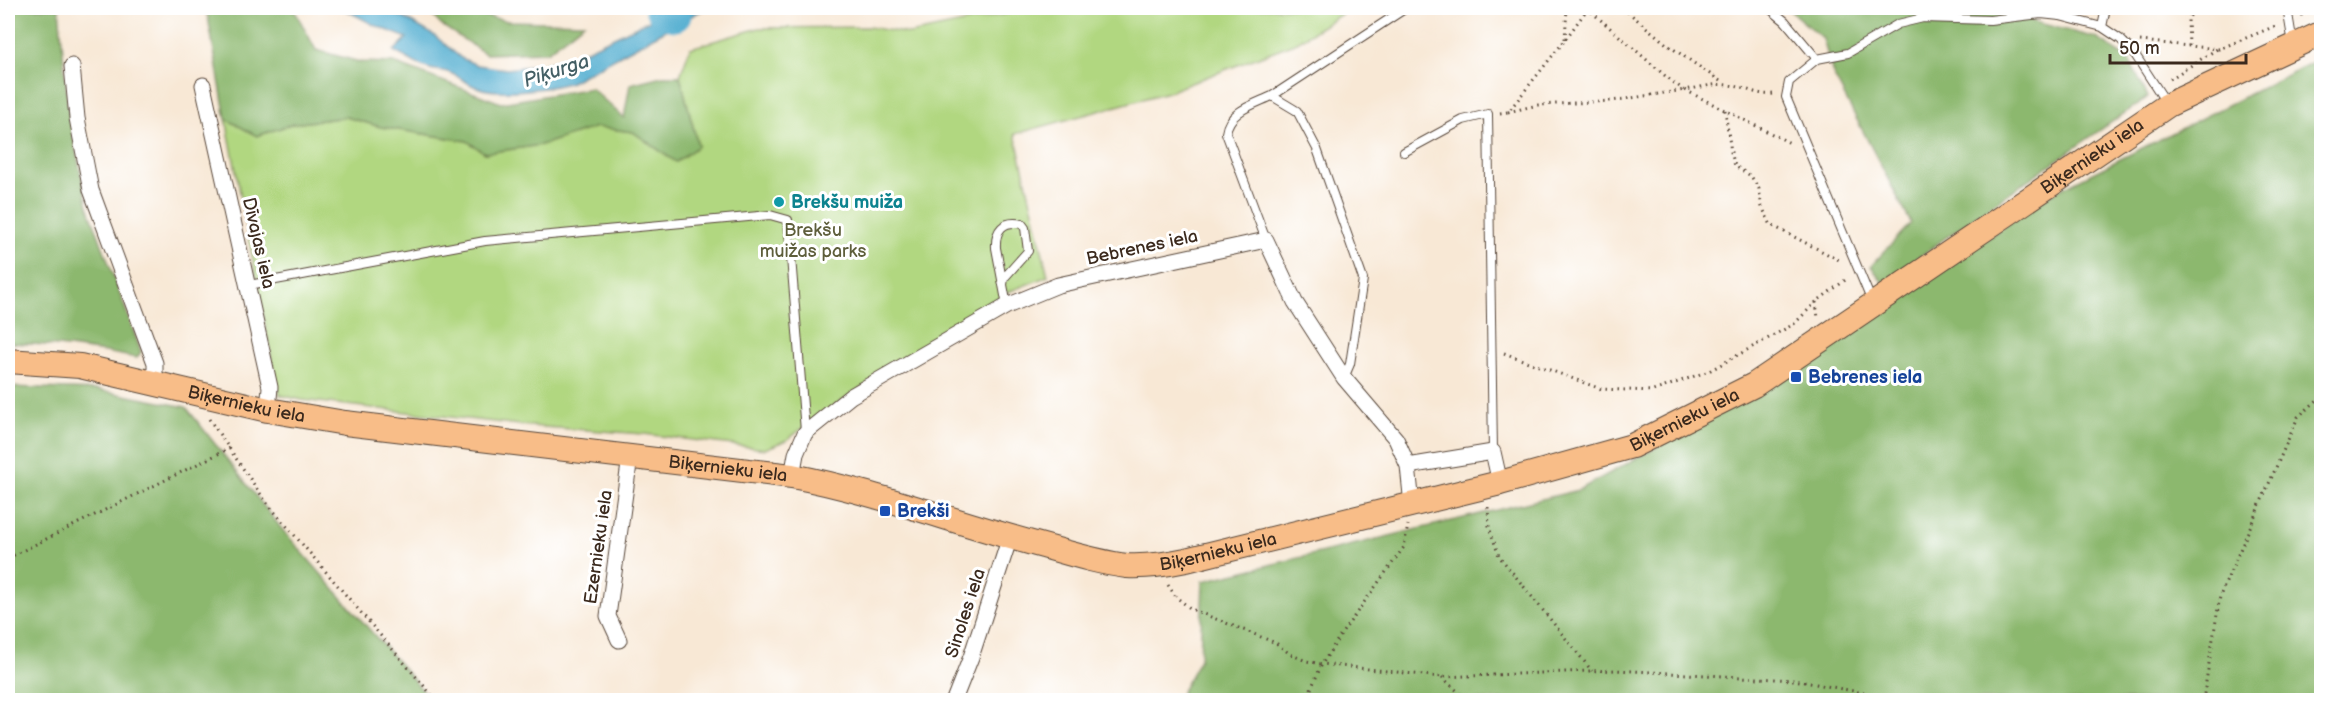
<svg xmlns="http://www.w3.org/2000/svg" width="2329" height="708" viewBox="0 0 2329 708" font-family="'Balsamiq Sans',sans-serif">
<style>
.green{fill:#b1d780;stroke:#76804f;stroke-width:1.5}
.forest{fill:#8cb86e;stroke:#647146;stroke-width:1.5}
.water{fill:#52aed0;stroke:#466c77;stroke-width:1.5}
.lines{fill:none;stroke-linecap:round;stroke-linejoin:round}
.river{stroke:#52aed0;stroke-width:33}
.lane-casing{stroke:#574639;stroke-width:10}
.street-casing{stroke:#574639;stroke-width:17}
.primary-casing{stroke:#574639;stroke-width:26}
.path{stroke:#574639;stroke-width:3;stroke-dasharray:1.5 4.5;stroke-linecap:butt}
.lane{stroke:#fff;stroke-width:8}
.street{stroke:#fff;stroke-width:15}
.primary{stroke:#f8bd88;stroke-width:24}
.culture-dot{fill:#0f9aa8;stroke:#fff;stroke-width:2}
.transit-dot{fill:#1a4fb4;stroke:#fff;stroke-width:2}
.labels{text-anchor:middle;stroke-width:6;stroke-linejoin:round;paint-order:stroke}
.street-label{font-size:18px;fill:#3b2a1e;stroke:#fff}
.culture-label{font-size:18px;font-weight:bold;fill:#0d838f;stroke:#fff;text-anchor:start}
.park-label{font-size:18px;fill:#5e5e3b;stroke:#fff}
.transit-label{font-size:18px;font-weight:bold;fill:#164399;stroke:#fff;text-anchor:start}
.water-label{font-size:20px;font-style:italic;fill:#445f65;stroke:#fff}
</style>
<rect width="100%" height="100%" fill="#fff"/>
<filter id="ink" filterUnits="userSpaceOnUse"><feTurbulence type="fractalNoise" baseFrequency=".0167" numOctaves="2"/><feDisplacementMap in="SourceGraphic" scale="12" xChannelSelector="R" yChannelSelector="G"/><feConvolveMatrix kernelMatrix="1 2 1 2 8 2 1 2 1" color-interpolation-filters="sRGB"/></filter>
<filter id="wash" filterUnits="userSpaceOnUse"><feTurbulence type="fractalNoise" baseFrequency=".008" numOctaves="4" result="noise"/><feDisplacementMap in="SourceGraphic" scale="24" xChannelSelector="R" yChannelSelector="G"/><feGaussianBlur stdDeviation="1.35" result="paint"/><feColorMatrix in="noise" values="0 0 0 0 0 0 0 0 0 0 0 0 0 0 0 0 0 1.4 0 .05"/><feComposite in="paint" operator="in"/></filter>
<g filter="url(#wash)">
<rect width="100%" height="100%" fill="#f8e8d5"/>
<!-- green -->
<path class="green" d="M1034 8H1351L1297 42 1168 92 1015 134 1048 276 1008 292 821 414 787 440 765 449 644 434 529 426 302 400 280 395 276 382 224 108 226 119 257 136 292 124 346 117 381 127 467 141 485 153 541 145 596 127 633 132 676 162 698 146 680 76 690 48 759 28 869 27 910 34Z"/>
<!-- forest -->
<path class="forest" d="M8 8H59L69 119 88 206 141 352 137 358C94 349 51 344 8 343Z
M203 8H290L295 11 316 50 360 62 394 63 501 103 591 88 624 118 630 84 662 76H680L698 146 676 162 633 132 596 127 541 145 485 153 467 141 381 127 346 117 292 124 257 136 226 119 208 17Z
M425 8H471L463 11 508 21 584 23 547 52 486 54 441 25Z
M1787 8H2029L2031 21 2096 38 2128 58 2148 97 1973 218 1883 283 1871 266 1911 223 1833 74 1823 39Z
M2321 58V700H1177L1200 659 1203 581 1579 490 1788 375 2051 194Z
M8 387 98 390 186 407 281 528 431 700H8Z"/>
<!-- water -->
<path class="water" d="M342 8H378L404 18 434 35 461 58 477 65 507 69 541 65 574 56 675 8H706L571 82C550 89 500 95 479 88 470 86 461 77 450 73 443 70 435 71 427 68 416 65 405 57 394 51L407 38 374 25Z"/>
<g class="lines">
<!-- river -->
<path class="river" d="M661 8 666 13 675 15"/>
</g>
</g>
<g filter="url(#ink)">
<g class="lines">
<!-- lane casing -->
<g class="lane-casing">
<path id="lane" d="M1769 8 1785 21 1817 59
M2287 8 2293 44
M2102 27 2106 8
M1272 96 1406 8
M1404 152 1463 120 1488 114 1493 452
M1266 240 1226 133C1229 111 1253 105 1272 96L1297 111 1317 149 1363 279 1350 364 1344 378
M249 285 485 241 770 215 788 220 805 431
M1003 285 1004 278 1028 251 1025 228 1022 224C1003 220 995 230 996 248L1007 306
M1872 302 1786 97 1789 82 1817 59 1848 53 1898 24 1923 18 1990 20 2041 14 2060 16 2102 27 2120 39 2134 53 2167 104"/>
</g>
<!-- street casing -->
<g class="street-casing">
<path id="street" d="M72 66 77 118 91 190 155 363V382
M203 85 270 387 268 410
M1408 466 1493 452 1500 483
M792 476 796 454 805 433 851 396 1007 306 1058 285 1266 240 1295 302 1344 378 1396 439 1408 466 1412 505
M619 640 608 616 630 457
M954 700 971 657 1010 537"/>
</g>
<!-- primary casing -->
<g class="primary-casing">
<g id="primary">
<path id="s1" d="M8 361 80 366 268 410 345 423 792 476C872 491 948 520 1025 541 1059 550 1093 562 1127 566 1147 567 1167 564 1186 560L1500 483 1632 446 1754 385 2168 105 2322 33"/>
</g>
</g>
<!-- path -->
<path class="path" d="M1587 8 1670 80 1684 90
M1623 8 1669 46 1723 83
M2301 15 2321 8
M1565 39 1567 8
M2140 41 2219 49 2278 25
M2189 46 2188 19 2195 8
M2170 79 2217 49
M1773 94C1756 96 1744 86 1727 85 1714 83 1698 88 1685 90L1790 143
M1725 110 1731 152 1735 166 1751 176 1759 189 1762 207 1771 225 1841 261
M1508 112 1538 105 1611 101 1685 90
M1500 113 1508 112 1565 40 1588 8
M1816 302 1818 318
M1504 353 1601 389 1653 391 1709 371 1794 324 1816 302 1848 278
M209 419 266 502 436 700
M1488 507 1489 527 1499 556 1592 671
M8 558 230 448
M1168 585 1176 597 1191 609 1276 643 1290 654 1306 661 1322 664 1442 677 1616 670 1794 680 1902 700
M1442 677 1467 700
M1306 700 1322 664 1342 633 1404 547 1408 525
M2203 700 2220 596 2298 417 2322 396"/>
<!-- lane -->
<use href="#lane" class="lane"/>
<!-- street -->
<use href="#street" class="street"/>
<!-- primary -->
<use href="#primary" class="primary"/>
</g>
</g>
<!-- markers -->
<circle class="culture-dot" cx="779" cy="202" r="6"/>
<g class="transit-dot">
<rect x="1790" y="371" width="12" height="12" rx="3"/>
<rect x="879" y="505" width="12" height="12" rx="3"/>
</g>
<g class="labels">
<!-- street labels -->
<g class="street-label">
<text dy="6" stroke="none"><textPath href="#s1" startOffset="2205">Biķernieku iela</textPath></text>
<text transform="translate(259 243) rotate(77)" y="6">Dīvajas iela</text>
<text transform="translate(1142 247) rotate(-12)" y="6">Bebrenes iela</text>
<text dy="6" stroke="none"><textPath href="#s1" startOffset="243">Biķernieku iela</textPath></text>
<text dy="6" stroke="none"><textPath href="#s1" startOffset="1719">Biķernieku iela</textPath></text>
<text dy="6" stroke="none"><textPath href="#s1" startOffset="729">Biķernieku iela</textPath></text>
<text transform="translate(598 547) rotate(-82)" y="6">Ezernieku iela</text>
<text dy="6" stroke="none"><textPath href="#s1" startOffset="1233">Biķernieku iela</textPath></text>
<text transform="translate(965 613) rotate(-72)" y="6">Sinoles iela</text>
</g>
<!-- culture labels -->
<g class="culture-label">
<text x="791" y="208">Brekšu muiža</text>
</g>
<!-- park labels -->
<g class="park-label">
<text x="813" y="236">Brekšu<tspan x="813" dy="21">muižas parks</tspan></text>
</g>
<!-- transit labels -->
<g class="transit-label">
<text x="1808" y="383">Bebrenes iela</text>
<text x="897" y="517">Brekši</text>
</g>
<!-- water labels -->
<g class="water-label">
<text transform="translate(556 70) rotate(-18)" y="7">Piķurga</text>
</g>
</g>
<!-- margin -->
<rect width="2329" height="708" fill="none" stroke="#fff" stroke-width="30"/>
<!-- scale -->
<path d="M2110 54v9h136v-9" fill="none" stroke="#3b2a1e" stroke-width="3"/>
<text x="2119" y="54" font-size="18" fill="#3b2a1e" stroke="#ffffff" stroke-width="4.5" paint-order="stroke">50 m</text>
</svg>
